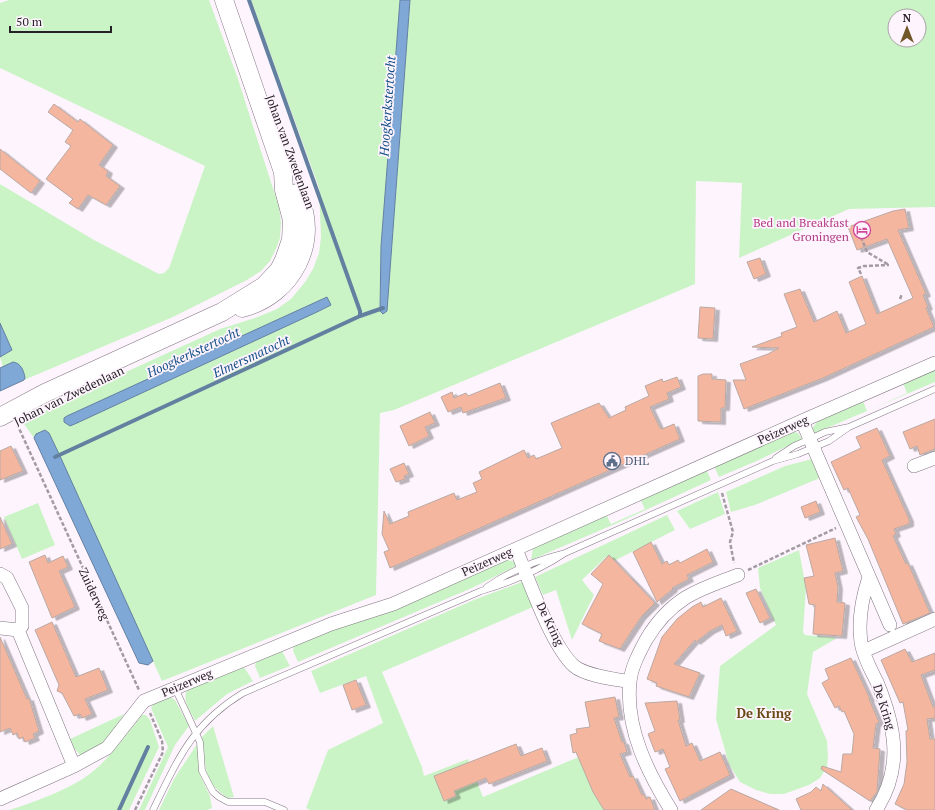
<svg xmlns="http://www.w3.org/2000/svg" width="935" height="810" viewBox="0 0 935 810" font-family="'PT Serif',serif">
<style>
.green{fill:#cbf4c6;fill-rule:evenodd}
.water{fill:#7fa8d6;stroke:#6480a1}
.lines{fill:none;stroke-linecap:round;stroke-linejoin:round}
.stream{stroke:#6480a1;stroke-width:4}
.building{fill:#f5b69f;stroke:#baa9a3;filter:url(#shadow)}
.service-casing{stroke:#817682;stroke-width:7}
.minor-casing{stroke:#817682;stroke-width:14}
.secondary-casing{stroke:#817682;stroke-width:19}
.path{stroke:#a39ba3;stroke-width:2.5;stroke-dasharray:4 2;stroke-linecap:butt}
.service{stroke:#fff;stroke-width:6}
.minor{stroke:#fff;stroke-width:13}
.secondary{stroke:#fff;stroke-width:18}
.labels{text-anchor:middle;stroke-width:3.5;stroke-linejoin:round;paint-order:stroke}
.street-label{font-size:12px;fill:#262126;stroke:#fef4fe}
.hotel-label{font-size:12px;fill:#b23c85;stroke:#fef4fe;text-anchor:end}
.service-label{font-size:12px;fill:#4e5e75;stroke:#fef4fe;text-anchor:start}
.water-label{font-size:13px;font-style:italic;fill:#155088;stroke:#fef4fe}
.neighbourhood-label{font-size:13px;font-weight:bold;fill:#694a14;stroke:#fef4fe}
</style>
<defs>
<filter id="shadow"><feDropShadow dx="4.5" dy="2.5" stdDeviation="0" flood-color="#0004"/></filter>
</defs>
<rect width="100%" height="100%" fill="#fef4fe"/>
<!-- green -->
<path class="green" d="M9 0H209L238 79 279 207 281 222 280 238 276 249 270 261 261 271 247 280 173 317 24 380 13 362 3 367 0 357 12 350 0 323V184L94 240 159 274 164 273 169 268 205 166 0 68V3Z
M251 0H400L381 246 380 311H387L410 0H935V207L849 209 739 258 742 183 696 181 695 284 394 410 380 413 376 595 162 681 49 433 45 430 36 434 34 438 24 424 58 403 220 329 255 318 277 309 291 299 305 282 313 269 319 253 321 237 319 188ZM895 16H919V40H895Z
M935 370V382L813 434V427L818 421 863 401 867 411 907 393 903 383Z
M794 432 798 433 802 439 759 460 719 477 714 466Z
M812 459 820 478 755 505 731 512 726 492 785 466Z
M706 469 711 480 622 521 531 560 533 548 606 514 611 524 645 509 640 499Z
M718 492 725 514 690 529 677 511Z
M38 503 55 545 22 559 4 517Z
M667 515 675 530 612 562 606 557 582 580 594 595 572 640 556 590 543 595 535 577Z
M799 550 806 588 803 632 805 635 837 638 813 652 807 694 827 741 828 758 827 767 820 778 809 785 784 794H770L756 790 740 782 729 764 716 719 720 666 776 625 760 588 758 568Z
M508 559 514 562 516 566 472 588 298 662 293 651 294 645Z
M522 582 533 607 382 672 422 767 424 776 468 759 483 797 586 754 607 810H310L306 808 328 750 383 723 366 676 320 693 311 671 476 599Z
M282 651 290 666 260 678 255 666 257 660Z
M244 667 253 681 227 694 195 721C190 710 180 697 189 688Z
M170 697 175 700 189 726 175 745 145 810H139L168 747 151 708C154 701 163 698 170 697Z
M124 714C110 735 105 745 81 756L74 748 70 739Z
M142 715H146L150 720 159 747 129 810H9C32 803 64 791 84 778 107 763 125 736 142 715Z
M213 726 234 797 228 798C199 779 208 765 202 737Z
M197 744 200 775 210 796 212 808 207 810H159L174 779Z"/>
<!-- water -->
<path class="water" d="M400 0H410L387 311 383 314 380 311 381 246Z
M327 297 331 305 317 312 77 423 70 426 64 422V418L67 416Z
M0 323 12 350 0 357Z
M13 362C21 363 24 371 25 378L24 380 0 391V368Z
M45 430 49 433 60 456 153 661 148 665 139 663 34 438 36 434Z"/>
<g class="lines">
<!-- stream -->
<path class="stream" d="M360 316 383 308
M55 457 360 316V311L249 0
M119 810 148 747"/>
</g>
<!-- building -->
<path class="building" d="M54 104 78 122 80 119 113 145 99 165 108 171 106 176 120 186 106 205 88 195 78 209 69 203 73 199 46 179 71 146 65 142 73 130 48 112Z
M0 149 40 181 31 193 0 169Z
M905 209 909 228 898 230 926 294 923 295 928 307 926 308 934 327 823 378 744 409 733 380H746L740 364 768 354 779 348 752 347 782 336 781 333 797 327 784 294 800 289 814 322 837 311 846 333 866 324 849 282 862 276 877 314 913 298 887 239 857 250 848 227 893 211Z
M760 258 766 274 754 279 747 262Z
M700 307 715 308 713 339 698 338Z
M703 374H712V379L726 380 725 408H721V422L698 421V376Z
M677 377 681 387 667 393 669 399 650 407 660 428 662 429 674 424 680 439 390 568 384 552 389 550 382 534 384 511 390 524 409 516 408 512 454 493 457 500 477 492 473 483 482 479 479 472 524 450 528 458 534 455 536 459 562 448 551 423 599 403 609 418 626 410 625 407 649 396 645 386 662 379 663 382Z
M500 383 506 398 463 413 461 407 448 412 441 397 452 392 454 398 466 393 468 396Z
M430 412 435 423 425 427 429 436 409 446 400 426Z
M935 419V449L920 455 917 446 910 449 903 432Z
M877 428 890 456 882 460 909 519V524L894 529 896 534 893 536 906 564 908 563 930 613 903 624 868 539 856 517 860 515 848 488 844 490 831 462 861 448 856 437Z
M11 446 23 471 0 480V451Z
M404 463 409 474 404 476 405 479 396 482 390 469Z
M816 501 820 512 805 518 801 507Z
M0 517 12 544 0 549Z
M835 538 843 571 835 573 838 587 837 602 845 603 842 636 813 634 815 605 809 604 804 578 814 576 806 545Z
M651 542 662 564 667 561 669 565 678 560 680 563 707 549 713 562 687 575 689 579 672 588 673 589 657 602 633 552Z
M45 555 48 563 63 556 68 567 59 571 75 607 52 618 29 562Z
M609 555 655 603 641 617 620 649 599 641 602 634 582 624 603 584 591 574Z
M756 589 770 618 760 623 746 593Z
M721 598 737 631 726 636 722 625 710 631 696 642 695 640 674 664 700 673 689 697 656 686 657 683 647 679 662 637 677 619 692 607 701 602 703 607Z
M52 622 76 677 99 668 108 690 85 699 92 714 82 718 80 714 74 716 62 693 57 691 59 685 35 630Z
M0 637 27 699 29 698 39 731 33 734 35 738 25 742 23 737 19 739 17 733 13 735 10 728 0 732Z
M905 649 912 662 935 653V670L921 675 933 707H935V718L927 719 930 739H935V810H907L895 804 904 784 907 762 906 731 908 730 903 702 900 703 881 660Z
M851 658 870 699H869L879 722 876 724 873 748 880 749 877 792 870 801 821 769 822 766 841 772 843 754H852L854 734 844 711 842 712 839 706 835 708 822 683 829 679 825 669Z
M356 680 366 705 352 710 343 685Z
M615 697 619 717 614 718 622 742H624L627 752 620 754 630 777 633 776 642 795 644 794 646 799 650 797 655 810H604L593 792 576 752 573 753 570 735 577 733 576 729 590 727 585 702Z
M677 701 680 720H678L686 746 692 743 700 761 720 752 730 775 680 801 665 769 670 767 663 749 655 752 648 734 655 731 645 703Z
M516 744 521 756 542 748 547 761 494 782 489 784 486 778 454 791 456 796 444 801 434 776Z
M823 784 852 810H801L796 799 811 792 816 787 821 791Z
M731 789 779 810H701Z"/>
<g class="lines">
<!-- service casing -->
<g class="service-casing">
<path id="service" d="M776 458 794 446 810 439 825 432 849 427 935 389
M487 587C510 571 534 561 562 554
M175 688 200 742 202 771 213 792 219 797 228 802H265L284 810
M153 810C178 759 192 724 243 693L481 591C512 582 538 571 565 553L773 461 798 454 829 441 849 427"/>
</g>
<!-- minor casing -->
<g class="minor-casing">
<path id="minor" d="M802 421 890 625
M914 466 935 458
M516 549C529 580 551 645 574 666 586 676 615 679 630 682
M0 574 7 578 22 608V626L18 630 0 628
M869 577C862 598 858 620 861 642 863 656 871 670 877 682 895 726 904 767 876 810
M18 630 74 766
M864 651 935 619
M0 799 74 766 107 748 144 701 331 624 393 604 802 421 935 363
M671 810C648 773 625 728 630 682 631 668 639 653 646 640 656 623 668 609 685 598 701 588 720 582 738 575"/>
</g>
<!-- secondary casing -->
<g class="secondary-casing">
<path id="secondary" d="M242 308C292 296 322 240 297 193
M0 417 45 393 222 312 264 286 279 270 284 260 291 240 292 220 284 190 283 172 224 0"/>
</g>
<!-- path -->
<path class="path" d="M861 237 867 252 889 265
M861 274 858 268 864 266 889 265
M900 299 902 294
M17 424 139 690
M722 493 733 532 730 542 734 563
M748 570 836 528
M135 810 163 752 162 741 150 713"/>
<!-- service -->
<use href="#service" class="service"/>
<!-- minor -->
<use href="#minor" class="minor"/>
<!-- secondary -->
<use href="#secondary" class="secondary"/>
</g>
<!-- icons -->
<defs>
<g id="hotel-ring" transform="scale(0.9)"><circle r="9.5" fill="#fef4fe" stroke="#d1479c" stroke-width="1.5"/><path d="M-6-4.5h1.5V1H6V5H4.5V3h-9V5H-6ZM-4 0a1.8 1.8 0 1 1 3.6 0ZM.5 0V-2.5h3Q6-2.5 6 0Z" fill="#d1479c"/></g>
<g id="civic-ring" transform="scale(0.9)"><circle r="9.5" fill="#fef4fe" stroke="#5c6f8a" stroke-width="1.5"/><path d="M-.6-6.5H3V-4.5H.6V-3L4-1V1h2V6H-6V1h2V-1L-.6-3ZM-1.2 2.5V6h2.4V2.5Z" fill="#5c6f8a"/></g>
</defs>
<g fill-rule="evenodd">
<use href="#hotel-ring" x="862" y="230"/>
<use href="#civic-ring" x="612" y="461"/>
</g>
<g class="labels">
<!-- street labels -->
<g class="street-label">
<text transform="translate(290 152) rotate(70)" y="4">Johan van Zwedenlaan</text>
<text transform="translate(69 396) rotate(-26)" y="4">Johan van Zwedenlaan</text>
<text transform="translate(783 430) rotate(-24)" y="4">Peizerweg</text>
<text transform="translate(487 562) rotate(-24)" y="4">Peizerweg</text>
<text transform="translate(94 594) rotate(65)" y="4">Zuiderweg</text>
<text transform="translate(550 624) rotate(64)" y="4">De Kring</text>
<text transform="translate(187 683) rotate(-23)" y="4">Peizerweg</text>
<text transform="translate(884 707) rotate(72)" y="4">De Kring</text>
</g>
<!-- hotel labels -->
<g class="hotel-label">
<text x="849" y="227">Bed and Breakfast<tspan x="849" dy="14">Groningen</tspan></text>
</g>
<!-- service labels -->
<g class="service-label">
<text x="625" y="465">DHL</text>
</g>
<!-- water labels -->
<g class="water-label">
<text transform="translate(387 106) rotate(-86)" y="5">Hoogkerkstertocht</text>
<text transform="translate(193 352) rotate(-25)" y="5">Hoogkerkstertocht</text>
<text transform="translate(251 356) rotate(-25)" y="5">Elmersmatocht</text>
</g>
<!-- neighbourhood labels -->
<g class="neighbourhood-label">
<text x="764" y="718">De Kring</text>
</g>
</g>
<!-- north arrow -->
<g transform="translate(907 28)"><circle r="19" fill="#fef4fe" stroke="#a8a0a8"/>
<path d="M0-3L7 15L0 10L-7 15Z" fill="#725729"/>
<text y="-6" font-size="11" font-weight="bold" text-anchor="middle" fill="#262126">N</text>
</g>
<!-- scale -->
<path d="M10 26v6h101v-6" fill="none" stroke="#262126" stroke-width="2"/>
<text x="16" y="26" font-size="12" fill="#262126" stroke="#fef4fe" stroke-width="3" paint-order="stroke">50 m</text>
</svg>
